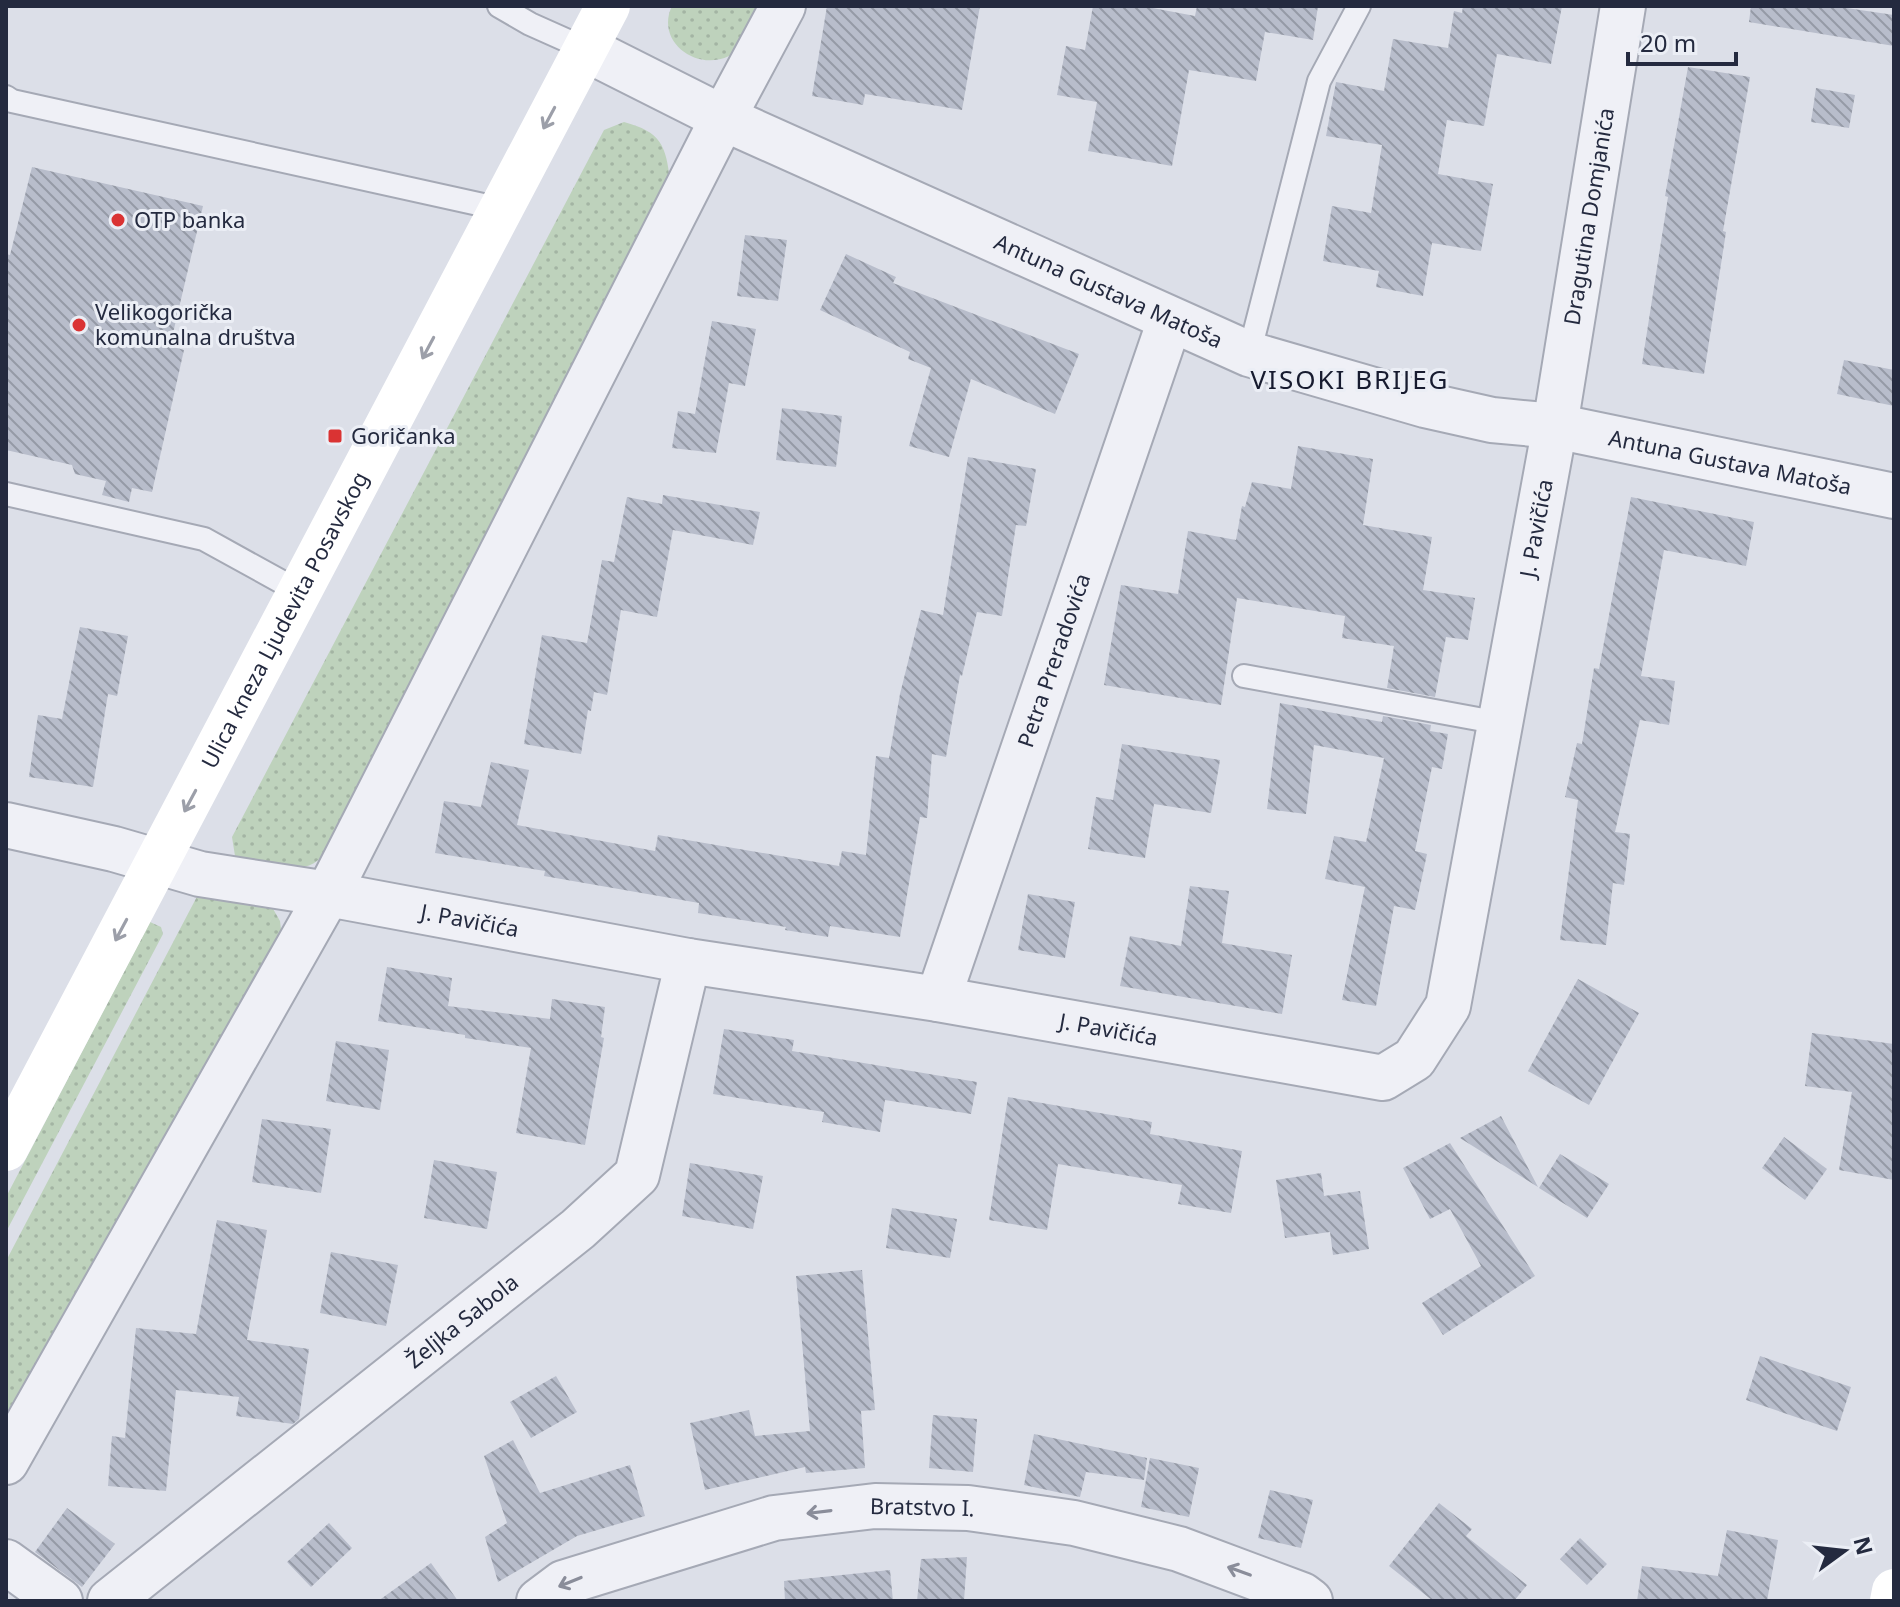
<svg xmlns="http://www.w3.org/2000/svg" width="1900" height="1607" viewBox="0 0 1900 1607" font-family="'Noto Sans',sans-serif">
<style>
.grass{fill:url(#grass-dots)}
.building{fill:url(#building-back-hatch)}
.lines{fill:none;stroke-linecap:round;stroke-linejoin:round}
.service-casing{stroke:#a5a9b5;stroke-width:26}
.minor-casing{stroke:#a5a9b5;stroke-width:48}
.service{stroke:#eff0f6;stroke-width:22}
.minor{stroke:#eff0f6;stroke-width:44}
.secondary{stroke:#fff;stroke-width:44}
.oneway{stroke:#9c9fa9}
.oneway2{stroke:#8a8d9a}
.poi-dot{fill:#da3333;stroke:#ebeef5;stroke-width:3}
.labels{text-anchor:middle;stroke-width:6;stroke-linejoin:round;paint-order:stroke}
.street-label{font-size:22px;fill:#242a3f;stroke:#ebeef5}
.poi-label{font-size:22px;fill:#242a3f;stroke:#ebeef5;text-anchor:start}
.quarter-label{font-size:26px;letter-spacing:2px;fill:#171b2f;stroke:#ebeef5}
</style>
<defs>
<pattern id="grass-dots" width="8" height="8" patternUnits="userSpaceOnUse" patternTransform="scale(2)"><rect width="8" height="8" fill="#bed2bc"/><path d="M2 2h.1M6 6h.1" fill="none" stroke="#a3b4a3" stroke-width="1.8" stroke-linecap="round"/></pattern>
<pattern id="building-back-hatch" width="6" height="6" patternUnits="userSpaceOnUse" patternTransform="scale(2)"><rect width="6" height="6" fill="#b8bdcb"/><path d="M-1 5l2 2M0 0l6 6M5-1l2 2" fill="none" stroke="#959aa6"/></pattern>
</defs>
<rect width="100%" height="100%" fill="#dcdfe8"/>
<!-- grass -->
<path class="grass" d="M672 6H765C756 22 746 48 729 56 696 72 655 41 672 6Z
M624 122C661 132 666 145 670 181L333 843C325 853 318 864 304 867 288 872 250 863 235 856L232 837 604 130Z
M202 887 272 907 280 921 282 938 6 1443V1261Z
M150 922 161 927 163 934 6 1232V1197Z"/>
<!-- building -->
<path class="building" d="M827 6H980L962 110 865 94 863 105 812 96Z
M1093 6H1142L1195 16 1197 6H1318L1313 40 1265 32 1256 81 1189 70 1172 166 1088 151 1097 102 1057 95 1066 46 1085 50Z
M1463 6H1562L1551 64 1497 54 1484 126 1447 120 1438 174 1493 184 1481 251 1432 243 1423 296 1376 287 1379 271 1323 261 1332 206 1371 213 1382 145 1326 136 1336 82 1384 91 1393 39 1448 48 1454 11 1462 13Z
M1751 6H1833L1894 15V46L1749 22Z
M1688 67 1750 77 1723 231 1726 232 1704 374 1642 364 1668 197 1665 196Z
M1816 88 1855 95 1849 128 1811 122Z
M32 167 203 206 170 346 184 350 152 492 132 488 129 502 102 495 106 481 75 474 72 465 6 450V254L10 255Z
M745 235 787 240 778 301 737 296Z
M846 254 896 277 893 283 1079 354 1055 414 971 379 949 457 909 446 931 368 908 359 910 352 820 310Z
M712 321 756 329 745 386 729 383 716 453 672 448 678 411 695 414Z
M1844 360 1894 370V406L1837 394Z
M782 408 842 416 836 467 776 460Z
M1298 446 1373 459 1363 525 1432 537 1423 590 1475 598 1468 640 1446 637 1435 697 1387 688 1394 646 1342 638 1345 616 1237 598 1221 705 1104 685 1121 585 1178 594 1188 531 1236 540 1242 506 1245 507 1252 482 1291 489Z
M968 457 1036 469 1026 526 1016 525 1002 616 977 612 962 676 960 675 946 757 932 754 927 818 920 817 900 937 830 926 828 937 785 930 786 927 698 913 699 903 544 876 545 871 435 853 444 801 481 807 491 762 529 770 517 825 655 851 658 835 839 866 842 851 866 855 876 756 889 758 900 694 921 610 943 615Z
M663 495 760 512 753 545 673 530 657 617 621 610 607 695 594 692 591 711 588 710 581 754 524 744 542 635 587 643 602 560 614 562 627 497 662 504Z
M1631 497 1754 522 1746 566 1664 550 1641 676 1675 681 1669 725 1640 720 1615 832 1630 834 1624 885 1613 883 1606 945 1560 940 1578 800 1565 797 1577 743 1582 744 1594 668 1599 669Z
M80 627 128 636 117 696 108 694 93 787 29 777 38 715 62 719Z
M1280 703 1382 722 1383 716 1431 725 1430 731 1448 734 1442 769 1432 767 1415 851 1427 854 1415 910 1394 906 1376 1006 1342 1000 1365 887 1325 879 1334 836 1366 842 1384 758 1314 745 1306 814 1267 809Z
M1122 744 1220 760 1211 813 1154 804 1145 858 1088 849 1096 797 1113 800Z
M1190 886 1229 891 1222 943 1292 955 1282 1014 1120 986 1130 936 1181 946Z
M1028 894 1075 902 1065 958 1018 950Z
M387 967 452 978 448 1006 550 1019 552 999 605 1007 601 1037 604 1038 585 1145 516 1133 531 1048 465 1038V1035L378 1021Z
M1578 979 1639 1013 1589 1105 1528 1071Z
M724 1029 794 1040 792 1051 977 1082 971 1114 885 1100 880 1132 822 1122 824 1112 713 1094Z
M1812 1033 1894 1044V1180L1839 1170 1852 1092 1805 1086Z
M336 1041 389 1050 380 1110 326 1101Z
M1008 1097 1152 1122 1150 1134 1242 1151 1231 1213 1178 1204 1182 1185 1058 1164 1047 1230 989 1220Z
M1501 1116 1538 1187 1460 1138Z
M262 1119 331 1129 321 1193 252 1182Z
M1784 1137 1827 1169 1805 1200 1762 1168Z
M1450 1143 1535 1276 1443 1335 1422 1303 1481 1266 1450 1209 1430 1219 1403 1168Z
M1560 1154 1609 1184 1587 1218 1539 1188Z
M434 1160 497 1172 487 1229 424 1218Z
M690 1163 763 1176 753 1229 682 1216Z
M1321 1173 1324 1196 1360 1191 1369 1249 1333 1255 1330 1232 1285 1238 1276 1180Z
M892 1208 957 1219 950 1258 886 1248Z
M217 1220 267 1230 247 1340 309 1349 299 1419 293 1424 236 1416 239 1397 176 1390 166 1491 108 1486 112 1436 125 1438 136 1328 196 1334Z
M331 1252 398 1265 386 1326 320 1313Z
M862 1270 875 1410 861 1411 865 1468 806 1473 805 1467 705 1490 690 1423 749 1410 755 1436 810 1431 796 1276Z
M1760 1356 1851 1387 1837 1431 1746 1400Z
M556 1376 577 1412 531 1438 510 1402Z
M933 1415 977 1419 973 1472 929 1468Z
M1034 1434 1147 1458 1144 1480 1086 1472 1080 1497 1024 1485Z
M513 1440 540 1493 630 1465 645 1516 577 1536 498 1582 485 1537 507 1523 484 1456Z
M1150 1458 1199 1468 1189 1517 1141 1507Z
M1270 1490 1313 1500 1301 1548 1258 1538Z
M1439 1503 1472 1529 1466 1536 1527 1585 1514 1601H1433L1389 1566Z
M67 1508 115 1544 82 1587 35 1552Z
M329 1523 352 1548 311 1587 287 1562Z
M1727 1530 1778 1540 1767 1601H1637L1642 1566 1718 1576Z
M1580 1538 1607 1564 1587 1585 1560 1559Z
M967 1557 964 1601H917L921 1559Z
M431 1563 458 1601H378Z
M890 1570 893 1601H785L784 1581Z"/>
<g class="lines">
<!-- service casing -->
<g class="service-casing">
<path id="service" d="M499 6 530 24 586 49
M6 97 12 101 501 209
M1249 354 1319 81 1359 6
M6 494 204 539 300 592
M1244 676 1500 723"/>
</g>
<!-- minor casing -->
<g class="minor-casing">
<g id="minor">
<path id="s1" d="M586 49 723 118 1249 354 1425 405 1492 420 1555 426 1894 496"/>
<path id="s2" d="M6 825 114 849 200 874 328 894 688 961 938 999 1383 1078 1414 1059 1448 1006 1555 426 1623 6"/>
<path id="s3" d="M938 999 1170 320"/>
<path d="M6 1462 328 894 723 118 783 6"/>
<path d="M6 1562 60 1601"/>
<path id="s4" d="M110 1601 578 1229 637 1175 688 961"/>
<path id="s5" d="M539 1601 563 1583 774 1518 875 1506 968 1508 1074 1523 1179 1549 1302 1595 1310 1601"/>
</g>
</g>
<!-- service -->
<use href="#service" class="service"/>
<!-- minor -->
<use href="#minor" class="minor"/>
<!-- secondary -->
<g class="secondary">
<path id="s6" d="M6 1149 608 6"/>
<path d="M1892 1601 1894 1591"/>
</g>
</g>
<!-- one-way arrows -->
<defs><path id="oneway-shaft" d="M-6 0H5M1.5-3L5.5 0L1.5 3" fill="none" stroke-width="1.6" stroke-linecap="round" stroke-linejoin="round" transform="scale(2)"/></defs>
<g class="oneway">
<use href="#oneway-shaft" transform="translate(549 118) rotate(118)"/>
<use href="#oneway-shaft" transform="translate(428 348) rotate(118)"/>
<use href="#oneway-shaft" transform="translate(190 801) rotate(118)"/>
<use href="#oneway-shaft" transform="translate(121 930) rotate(118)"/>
</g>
<g class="oneway2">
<use href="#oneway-shaft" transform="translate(819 1512) rotate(173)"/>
<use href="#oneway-shaft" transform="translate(1239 1571) rotate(-160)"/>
<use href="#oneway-shaft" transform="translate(570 1582) rotate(158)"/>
</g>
<!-- markers -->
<g class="poi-dot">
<circle cx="118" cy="220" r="8"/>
<circle cx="79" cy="325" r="8"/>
<rect x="327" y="428" width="16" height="16" rx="4"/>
</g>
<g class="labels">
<!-- street labels -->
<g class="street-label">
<text dy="8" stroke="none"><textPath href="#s2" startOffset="2302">Dragutina Domjanića</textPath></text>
<text dy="8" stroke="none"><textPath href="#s1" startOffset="576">Antuna Gustava Matoša</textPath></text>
<text dy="8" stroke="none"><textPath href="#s1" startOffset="1224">Antuna Gustava Matoša</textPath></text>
<text dy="8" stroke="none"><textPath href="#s2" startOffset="1986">J. Pavičića</textPath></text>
<text dy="8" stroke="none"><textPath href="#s6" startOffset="598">Ulica kneza Ljudevita Posavskog</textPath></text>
<text dy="8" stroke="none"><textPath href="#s3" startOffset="358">Petra Preradovića</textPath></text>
<text dy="8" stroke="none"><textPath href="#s2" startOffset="474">J. Pavičića</textPath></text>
<text dy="8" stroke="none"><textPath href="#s2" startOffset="1122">J. Pavičića</textPath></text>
<text dy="8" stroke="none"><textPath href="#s4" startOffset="450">Željka Sabola</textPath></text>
<text dy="8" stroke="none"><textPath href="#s5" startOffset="400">Bratstvo I.</textPath></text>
</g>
<!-- poi labels -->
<g class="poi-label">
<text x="134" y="228">OTP banka</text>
<text x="95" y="320">Velikogorička<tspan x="95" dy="25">komunalna društva</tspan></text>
<text x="351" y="444">Goričanka</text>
</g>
<!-- quarter labels -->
<g class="quarter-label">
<text x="1350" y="389">VISOKI BRIJEG</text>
</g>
</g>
<!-- border -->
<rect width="1900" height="1607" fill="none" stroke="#242a3f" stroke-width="16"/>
<!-- north arrow -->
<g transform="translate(1844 1551) rotate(75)" stroke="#ebeef5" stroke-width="6" paint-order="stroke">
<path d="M0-6L14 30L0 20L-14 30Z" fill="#242a3f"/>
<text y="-12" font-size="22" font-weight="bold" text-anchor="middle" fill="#242a3f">N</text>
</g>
<!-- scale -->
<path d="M1628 52v12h108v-12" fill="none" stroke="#242a3f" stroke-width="4"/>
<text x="1640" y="52" font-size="24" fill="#242a3f" stroke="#ebeef5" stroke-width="6" paint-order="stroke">20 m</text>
</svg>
